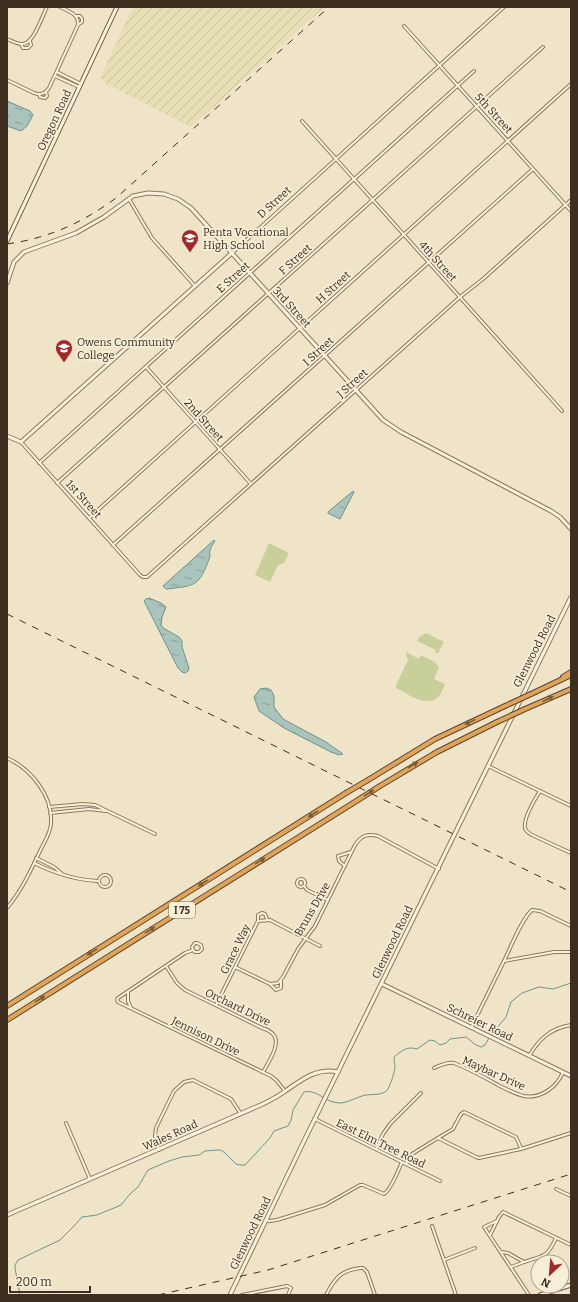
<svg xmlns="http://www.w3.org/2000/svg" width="578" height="1302" viewBox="0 0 578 1302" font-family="Bitter,serif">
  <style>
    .farmland { fill: url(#farmland-furrows) }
    .grass { fill: #c9cf9b }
    .water { fill: url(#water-ripples); stroke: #6f938a }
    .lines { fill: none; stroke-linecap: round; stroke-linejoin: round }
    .stream { stroke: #6f938a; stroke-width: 1 }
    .minor-casing { stroke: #8d765c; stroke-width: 4 }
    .tertiary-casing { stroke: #8d765c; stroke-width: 5 }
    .secondary-casing { stroke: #6f573f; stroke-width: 5 }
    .motorway-casing { stroke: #5b4430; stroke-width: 6 }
    .minor { stroke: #faf1dc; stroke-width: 2 }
    .tertiary { stroke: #faf1dc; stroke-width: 3 }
    .secondary { stroke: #faf1dc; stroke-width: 3 }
    .motorway { stroke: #e0a458; stroke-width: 4 }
    .rail { stroke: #3d2e20; stroke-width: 1; stroke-dasharray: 7 7; stroke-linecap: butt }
    .motorway-bridge-casing { stroke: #5b4430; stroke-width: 6; stroke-linecap: butt }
    .motorway-bridge { stroke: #e0a458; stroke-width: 4 }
    .oneway { fill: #7e5d36 }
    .labels { text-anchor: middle; stroke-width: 3.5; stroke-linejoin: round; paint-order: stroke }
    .shield { fill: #f7eed8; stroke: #756857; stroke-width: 1 }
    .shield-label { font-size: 10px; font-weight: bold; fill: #3d2e20 }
    .street-label { font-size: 11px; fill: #3d2e20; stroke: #f7eed8 }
    .poi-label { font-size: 11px; fill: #3d2e20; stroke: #f7eed8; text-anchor: start }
  </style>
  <defs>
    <pattern id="farmland-furrows" width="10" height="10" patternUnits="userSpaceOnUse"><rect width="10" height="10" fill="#e6deb5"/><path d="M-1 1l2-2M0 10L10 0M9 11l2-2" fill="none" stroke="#c6bf9b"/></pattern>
    <pattern id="water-ripples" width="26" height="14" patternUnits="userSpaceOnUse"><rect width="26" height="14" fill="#a9c4bc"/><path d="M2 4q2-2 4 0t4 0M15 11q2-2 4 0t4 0" fill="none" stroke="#8ba098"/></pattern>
  </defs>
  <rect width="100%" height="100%" fill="#f0e4c8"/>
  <!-- farmland -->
  <polygon class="farmland" points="133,7 324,7 191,127 105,83 100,78"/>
  <!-- grass -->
  <g class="grass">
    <polygon points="269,543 289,553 284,563 278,565 270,582 255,575"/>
    <polygon points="426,633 444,642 438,653 435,653 436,650 417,641 418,638"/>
    <path d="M406,652L419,659L421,655L435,662L439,668L434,679L445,684C443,688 442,693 439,696C428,709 408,694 396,688V685L408,660L406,654Z"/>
  </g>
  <!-- water -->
  <g class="water">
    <polygon points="7,101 30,111 33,115 27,126 21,131 7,126"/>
    <polygon points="353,491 354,492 340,519 328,513 328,512"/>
    <path d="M214,540L215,541C213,544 211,547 210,550C209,553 211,556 209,559C199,587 194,586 166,589L163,586Z"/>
    <polygon points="149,598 161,603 166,607 162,617 161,625 163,628 179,637 182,641 182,647 189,668 188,671 185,673 182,672 178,668 144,601 146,599"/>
    <polygon points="266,688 271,690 274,696 274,707 283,719 326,742 343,754 339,755 331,752 284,728 259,711 254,697 260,689"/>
  </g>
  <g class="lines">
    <!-- stream -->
    <g class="stream">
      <polyline points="491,1035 506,1017 511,1002 522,993 539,987 553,989 571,983"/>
      <path d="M326,1099C331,1102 336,1103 341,1103C349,1102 355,1098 362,1096C370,1093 383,1097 388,1089C391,1083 394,1074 395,1068C395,1063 393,1060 395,1056C403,1050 407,1046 417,1049L430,1040L435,1041L440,1045L446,1043L450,1039L466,1037L476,1045L481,1047L485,1045L489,1038"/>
      <path d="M20,1295L15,1268V1265L18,1260L60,1240L73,1227L82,1217L97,1215L121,1205L130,1194L138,1187L148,1170L169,1161L182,1157L199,1155L205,1151L216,1150H221L225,1153L236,1164L240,1165H245L270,1138L274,1131L288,1126L291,1120L293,1110L304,1092C311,1090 318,1094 324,1098"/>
    </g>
    <!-- minor casing -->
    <g class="minor-casing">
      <g id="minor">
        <polyline points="76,16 80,16 82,19 82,22 78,25"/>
        <polyline points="404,26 571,211"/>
        <path d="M7,39C12,41 17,44 22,44C34,44 42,16 47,7"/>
        <polyline points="21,44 23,48 28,48 31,45 30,41"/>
        <polyline points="57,72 81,84"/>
        <polyline points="55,76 79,87"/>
        <path d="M7,80L34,93C41,95 45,94 49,88L78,25C79,14 68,11 60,7"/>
        <polyline points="39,94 40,97 45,98 47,96 46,92"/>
        <polyline points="302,121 562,411"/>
        <polyline points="129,199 152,238 195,286"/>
        <polyline points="232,253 504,7"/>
        <polyline points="146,367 251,484"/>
        <polyline points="21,442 140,575 143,577 147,577 460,297 483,279 571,200"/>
        <polyline points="39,463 474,71"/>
        <polyline points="57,483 543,47"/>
        <polyline points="89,518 571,84"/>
        <polyline points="113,545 533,169"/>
        <path d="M7,758C31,769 53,796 51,823C51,832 45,841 41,849C31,870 22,890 7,908"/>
        <polyline points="488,766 571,806"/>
        <path d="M540,791C535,799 523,819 525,828C526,832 529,833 532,835L571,853"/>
        <polyline points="49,807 83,804 95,805 155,834"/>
        <polyline points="50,813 89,809 106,811"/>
        <polyline points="36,858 54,867 62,874"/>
        <path d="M34,863C54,873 76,880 98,881"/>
        <polyline points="345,866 339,861 338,856 351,852"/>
        <circle cx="105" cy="881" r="6"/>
        <circle cx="301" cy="883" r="4"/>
        <polyline points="304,886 307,890 328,900"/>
        <polyline points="258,921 270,920 320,946"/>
        <path d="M571,926L540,911L532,910C521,920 511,947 504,961L554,952H571"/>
        <polyline points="193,950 192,947 195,943 197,943 201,945 202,949 199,952 195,952 193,950 185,953 118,998 117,1000 118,1002 271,1076 277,1081 285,1091"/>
        <path d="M166,966L177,983L185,990L262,1028C266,1029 270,1031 273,1034C282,1043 268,1063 263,1072"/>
        <polyline points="235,967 270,984 276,990 281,988 281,981"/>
        <path d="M270,984L278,983L283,977L298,949L315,926L355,845C361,836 367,833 378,836L439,869"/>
        <polyline points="128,992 128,1001 131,1008"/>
        <polyline points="216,1005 258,921 258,915 262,913 265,914 267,919"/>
        <polyline points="471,1028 504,961"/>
        <path d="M529,1056C539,1039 551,1028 571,1025"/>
        <path d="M434,1068C441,1065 447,1062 454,1063C469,1069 484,1077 498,1085C506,1089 515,1094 524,1096C541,1099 557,1087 563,1072"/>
        <polyline points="315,1119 440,1181"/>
        <polyline points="66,1123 90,1179"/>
        <polyline points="438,1138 453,1129 461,1114 464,1112 516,1137 521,1148"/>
        <polyline points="376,1149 383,1134 390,1124 421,1093"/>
        <polyline points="159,1150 155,1136 156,1128 174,1091 184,1082 193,1080 231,1099 241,1114"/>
        <polyline points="406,1164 412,1154 438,1138 476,1157 479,1158 521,1149 571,1133"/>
        <polyline points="556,1189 571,1196"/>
        <path d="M266,1220L269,1221L277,1220L325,1205L360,1185H363L384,1194C391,1190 398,1171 402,1162"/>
        <polyline points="497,1221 484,1227 529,1295"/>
        <polyline points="432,1226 456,1295"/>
        <polyline points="490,1235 499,1217 503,1212 505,1213 571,1245"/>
        <path d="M501,1252L508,1253L524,1262C544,1255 547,1258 556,1238"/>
        <polyline points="444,1260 475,1248"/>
        <polyline points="511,1267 524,1262"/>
        <polyline points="242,1295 287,1286 291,1288 288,1295"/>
        <path d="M326,1295C335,1278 341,1270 361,1268H363L367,1272L375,1295"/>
      </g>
    </g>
    <!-- tertiary casing -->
    <g class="tertiary-casing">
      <g id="tertiary">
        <polyline points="7,283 14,262 24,252 76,233 104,217 133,196 148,193 164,194 178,199 191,208 383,420 401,432 551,511 560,517 571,529"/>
        <polyline points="7,436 21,442 232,253"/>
        <polyline points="382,984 571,1076"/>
        <path d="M7,1215L256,1107C266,1103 275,1098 284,1092C300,1081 316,1067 338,1072"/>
        <polyline points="230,1295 304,1141 571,597"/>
      </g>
    </g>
    <!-- secondary casing -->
    <g class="secondary-casing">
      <g id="secondary">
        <polyline points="7,241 117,7"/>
        <polyline points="540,1295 571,1285"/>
      </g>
    </g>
    <!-- motorway casing -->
    <g class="motorway-casing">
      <g id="motorway">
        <polyline points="563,677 571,672"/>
        <polyline points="531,694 571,675"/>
        <polyline points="525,709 571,689"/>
        <polyline points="368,780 435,739 505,706"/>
        <polyline points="380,786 437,752 497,722"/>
        <polyline points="7,1006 346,793"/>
        <polyline points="7,1020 358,800"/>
      </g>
    </g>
    <!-- minor -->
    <use href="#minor" class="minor"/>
    <!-- tertiary -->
    <use href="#tertiary" class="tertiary"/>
    <!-- secondary -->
    <use href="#secondary" class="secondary"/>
    <!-- motorway -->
    <use href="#motorway" class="motorway"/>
    <!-- rail -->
    <g class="rail">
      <path d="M7,244C49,238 82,223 116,198L329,7"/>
      <polyline points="7,614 571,892"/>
      <polyline points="158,1295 268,1270 571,1174"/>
    </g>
    <!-- motorway-bridge casing -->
    <g class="motorway-bridge-casing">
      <g id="motorway-bridge">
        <polyline points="505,706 531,694"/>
        <polyline points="497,722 525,709"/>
        <polyline points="346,793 368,780"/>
        <polyline points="358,800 380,786"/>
      </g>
    </g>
    <!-- motorway-bridge -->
    <use href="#motorway-bridge" class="motorway-bridge"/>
  </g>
  <!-- one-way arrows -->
  <defs><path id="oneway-solid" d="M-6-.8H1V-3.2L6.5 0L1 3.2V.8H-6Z"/></defs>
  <g class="oneway">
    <use href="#oneway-solid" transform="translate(548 699) rotate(-24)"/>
    <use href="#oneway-solid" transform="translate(470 722) rotate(154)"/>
    <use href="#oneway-solid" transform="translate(413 765) rotate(-31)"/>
    <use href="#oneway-solid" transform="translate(369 793) rotate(-32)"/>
    <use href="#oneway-solid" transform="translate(313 814) rotate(148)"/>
    <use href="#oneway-solid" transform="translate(260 861) rotate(-32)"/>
    <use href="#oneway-solid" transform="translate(203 883) rotate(148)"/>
    <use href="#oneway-solid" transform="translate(150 930) rotate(-32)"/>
    <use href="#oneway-solid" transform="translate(92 952) rotate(148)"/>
    <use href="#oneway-solid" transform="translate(40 999) rotate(-32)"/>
  </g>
  <!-- icons -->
  <defs>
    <g id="school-pin" transform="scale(0.9)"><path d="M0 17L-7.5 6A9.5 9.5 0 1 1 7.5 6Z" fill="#9e2a2b" stroke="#f7eed8"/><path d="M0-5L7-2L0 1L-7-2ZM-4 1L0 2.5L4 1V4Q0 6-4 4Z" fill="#fff"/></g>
    <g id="university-pin" transform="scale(0.9)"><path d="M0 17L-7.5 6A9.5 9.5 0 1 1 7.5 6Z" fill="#9e2a2b" stroke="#f7eed8"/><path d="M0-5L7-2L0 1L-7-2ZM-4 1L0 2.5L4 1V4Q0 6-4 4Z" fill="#fff"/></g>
  </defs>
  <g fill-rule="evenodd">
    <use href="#school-pin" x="190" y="238"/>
    <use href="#university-pin" x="64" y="348"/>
  </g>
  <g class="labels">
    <!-- shield labels -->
    <rect class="shield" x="169" y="902" width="26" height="16" rx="3"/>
    <g class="shield-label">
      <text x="182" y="914">I 75</text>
    </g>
    <!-- street labels -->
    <g class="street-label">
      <text transform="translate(494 113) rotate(48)" y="4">5th Street</text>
      <text transform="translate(54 120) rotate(-65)" y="4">Oregon Road</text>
      <text transform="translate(274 202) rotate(-42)" y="4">D Street</text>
      <text transform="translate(295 259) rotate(-42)" y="4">F Street</text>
      <text transform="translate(438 261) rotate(48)" y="4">4th Street</text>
      <text transform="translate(233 277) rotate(-42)" y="4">E Street</text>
      <text transform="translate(333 287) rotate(-42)" y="4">H Street</text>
      <text transform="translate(292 307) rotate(48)" y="4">3rd Street</text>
      <text transform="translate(318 351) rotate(-42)" y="4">I Street</text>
      <text transform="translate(352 383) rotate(-42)" y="4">J Street</text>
      <text transform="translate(204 420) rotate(48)" y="4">2nd Street</text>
      <text transform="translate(84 499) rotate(48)" y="4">1st Street</text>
      <text transform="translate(534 651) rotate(-63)" y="4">Glenwood Road</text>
      <text transform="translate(312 909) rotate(-60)" y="4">Bruns Drive</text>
      <text transform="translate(392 942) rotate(-64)" y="4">Glenwood Road</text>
      <text transform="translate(235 949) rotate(-64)" y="4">Grace Way</text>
      <text transform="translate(238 1007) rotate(26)" y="4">Orchard Drive</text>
      <text transform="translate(480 1022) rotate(26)" y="4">Schreier Road</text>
      <text transform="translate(206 1036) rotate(26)" y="4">Jennison Drive</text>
      <text transform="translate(494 1073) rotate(24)" y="4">Maybar Drive</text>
      <text transform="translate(170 1135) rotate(-24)" y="4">Wales Road</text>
      <text transform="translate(381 1143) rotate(26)" y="4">East Elm Tree Road</text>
      <text transform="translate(250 1233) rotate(-64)" y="4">Glenwood Road</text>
    </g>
    <!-- poi labels -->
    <g class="poi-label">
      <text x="203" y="236">Penta Vocational<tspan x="203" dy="13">High School</tspan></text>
      <text x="77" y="346">Owens Community<tspan x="77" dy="13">College</tspan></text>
    </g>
  </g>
  <!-- border -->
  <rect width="578" height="1302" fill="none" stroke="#3d2e20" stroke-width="16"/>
  <!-- north arrow -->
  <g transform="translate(550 1274) rotate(206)"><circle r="19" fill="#f7eed8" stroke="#ada18e"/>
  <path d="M0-3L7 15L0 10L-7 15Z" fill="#9e2a2b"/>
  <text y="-6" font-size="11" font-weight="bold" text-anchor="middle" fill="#3d2e20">N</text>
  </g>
  <!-- scale -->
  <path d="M10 1286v6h80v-6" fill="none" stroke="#3d2e20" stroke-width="2"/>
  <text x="16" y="1286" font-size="12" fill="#3d2e20" stroke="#f7eed8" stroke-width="3" paint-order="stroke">200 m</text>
</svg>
